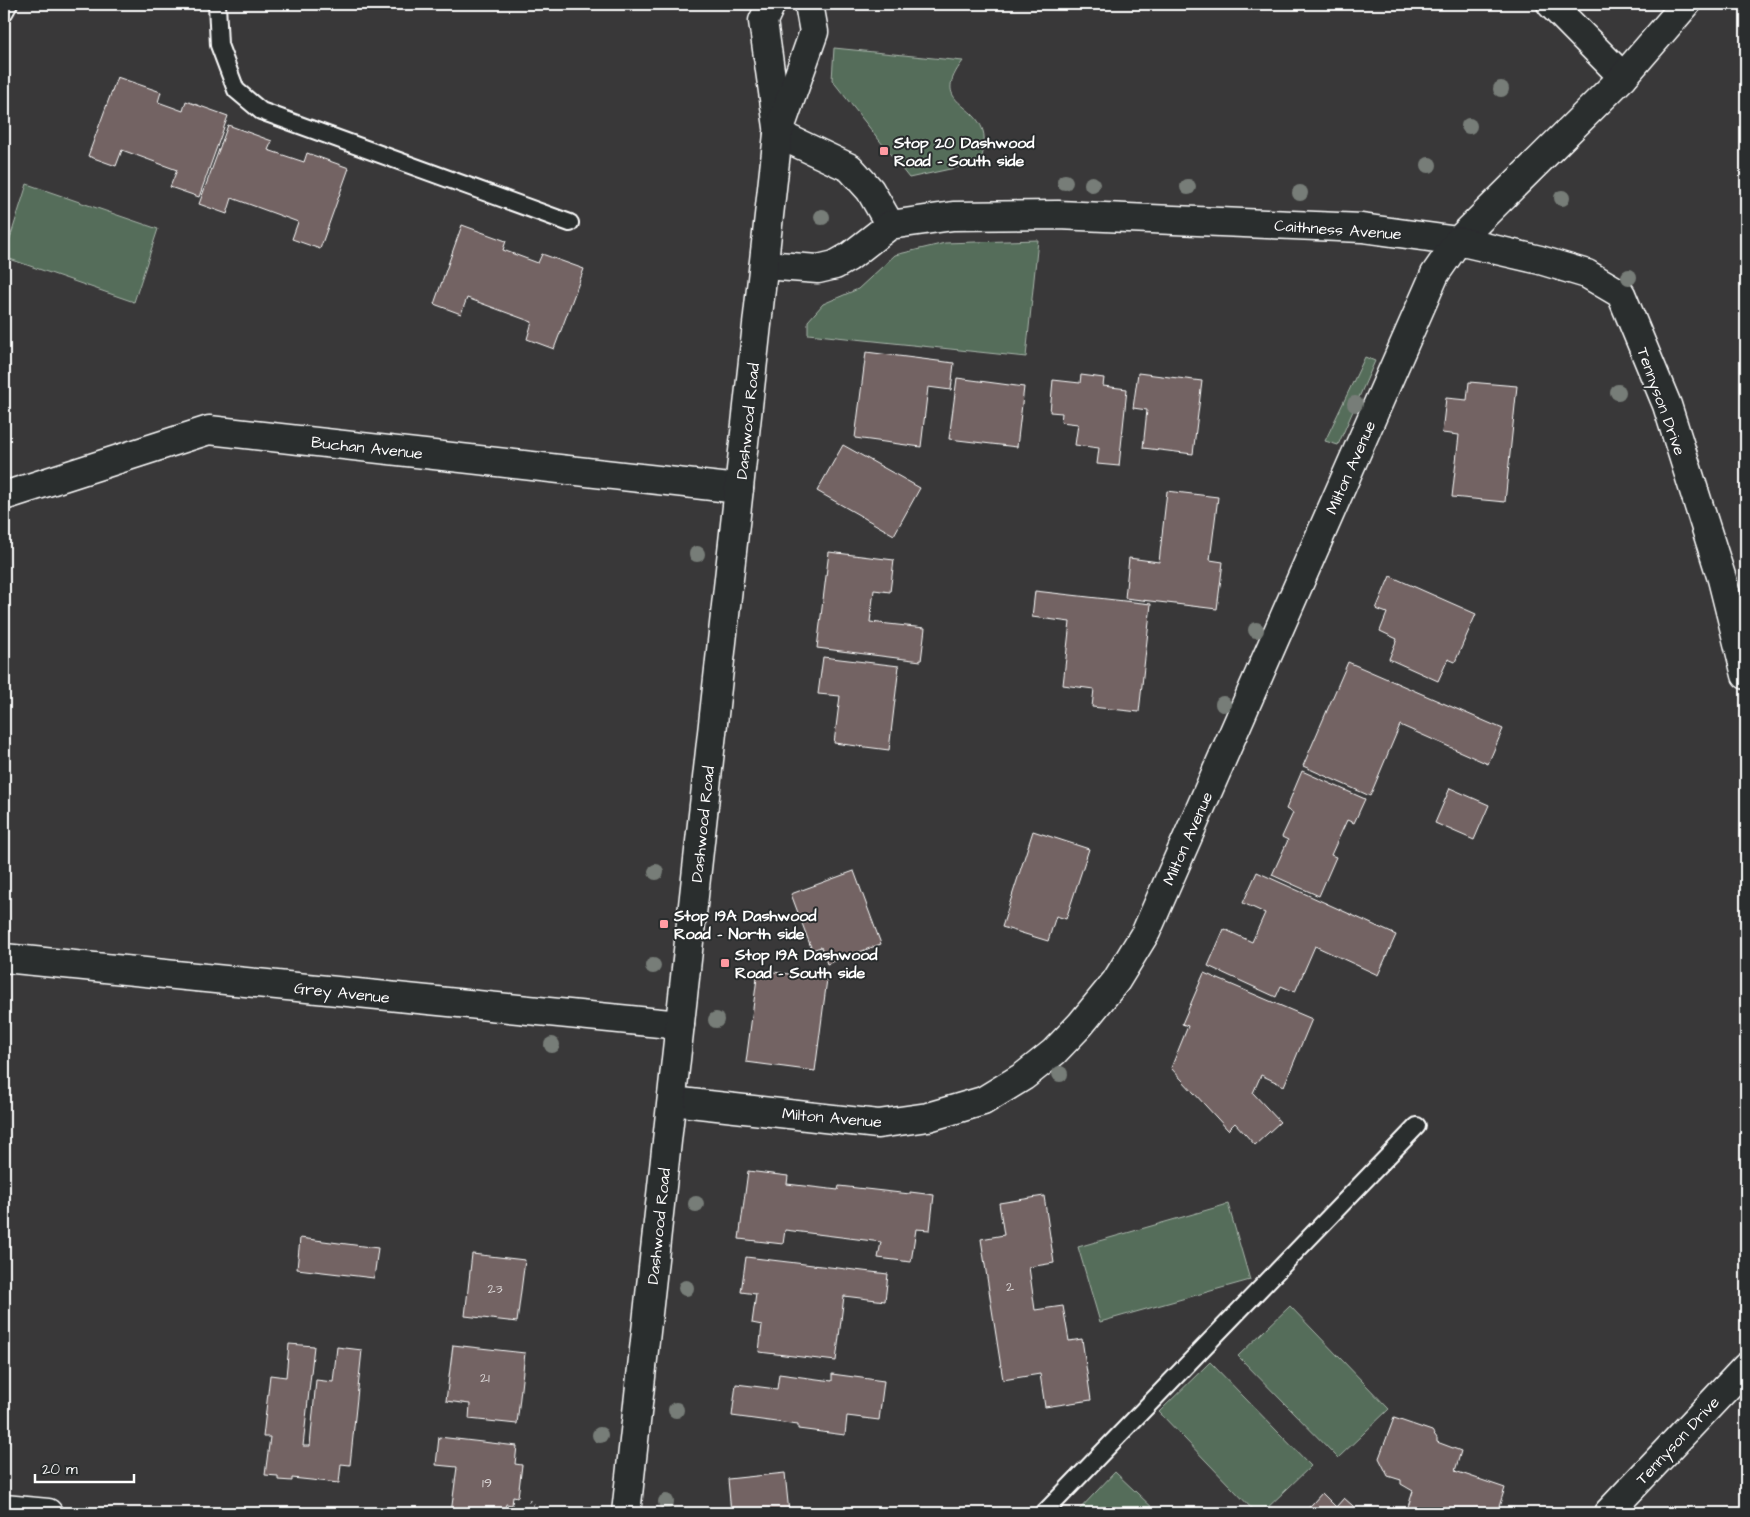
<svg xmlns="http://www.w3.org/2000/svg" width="1750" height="1517" viewBox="0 0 1750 1517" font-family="'Architects Daughter',sans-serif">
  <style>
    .green { fill: #546d5a; stroke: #aab6ac }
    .building { fill: #736463; stroke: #fff }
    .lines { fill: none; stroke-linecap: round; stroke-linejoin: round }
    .lane-casing { stroke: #fff; stroke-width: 20 }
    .street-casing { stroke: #fff; stroke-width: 31 }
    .secondary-casing { stroke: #fff; stroke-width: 31 }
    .path { stroke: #fff; stroke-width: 3; stroke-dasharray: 1 4; stroke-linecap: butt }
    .lane { stroke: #2a2d2e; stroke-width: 16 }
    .street { stroke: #2a2d2e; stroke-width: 28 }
    .secondary { stroke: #2a2d2e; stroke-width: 28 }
    .tree { fill: #777d78 }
    .poi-dot { fill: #ff9aa2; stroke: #2a2d2e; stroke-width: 2 }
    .labels { text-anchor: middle; stroke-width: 4; stroke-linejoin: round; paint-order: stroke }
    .number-label { font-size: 14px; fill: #dcd8d8 }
    .poi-label { font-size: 16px; font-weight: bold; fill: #fff; stroke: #2a2d2e; text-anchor: start }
    .street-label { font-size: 16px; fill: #fff; stroke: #2a2d2e }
  </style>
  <rect width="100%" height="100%" fill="#393839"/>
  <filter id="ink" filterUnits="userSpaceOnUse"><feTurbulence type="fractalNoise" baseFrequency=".02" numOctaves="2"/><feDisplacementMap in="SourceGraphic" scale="10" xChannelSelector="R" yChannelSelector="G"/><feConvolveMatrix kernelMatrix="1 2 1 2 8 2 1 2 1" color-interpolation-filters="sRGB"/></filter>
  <g filter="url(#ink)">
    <!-- green -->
    <g class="green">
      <path d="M834,48L963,61C930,104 974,101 983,131C986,139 982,153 982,162L909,178L832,80Z"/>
      <polygon points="27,184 158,229 134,302 4,257"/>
      <polygon points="1038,240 1026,357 808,334 808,321 823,304 858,289 895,255 945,243"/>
      <polygon points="1365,357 1375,361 1338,445 1325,441"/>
      <polygon points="1228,1204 1250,1280 1100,1322 1078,1247"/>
      <polygon points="1290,1306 1389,1409 1338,1458 1238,1356"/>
      <polygon points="1210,1362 1311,1466 1262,1513 1256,1513 1159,1412"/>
      <polygon points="1115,1472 1158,1513 1076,1513"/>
    </g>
    <!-- building -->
    <g class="building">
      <polygon points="117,77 161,92 158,102 183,111 186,101 228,116 199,197 170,187 177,170 122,150 116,166 88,156"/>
      <polygon points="228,125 272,141 268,150 304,162 307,153 349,168 320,249 292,239 298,222 232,198 227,214 199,204"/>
      <polygon points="462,225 506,241 503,250 538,263 542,254 584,269 554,349 527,339 532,322 467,298 461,314 434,304"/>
      <polygon points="866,352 954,363 951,390 928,387 921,447 855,438"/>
      <polygon points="1138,373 1202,381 1193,454 1143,448 1147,410 1133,408"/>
      <polygon points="1081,375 1104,378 1103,386 1127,389 1119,466 1097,464 1099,448 1075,445 1078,424 1061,422 1062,413 1050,412 1053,380 1080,383"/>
      <polygon points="957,378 1024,387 1017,447 949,439"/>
      <polygon points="1469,382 1517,386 1505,502 1452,497 1459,435 1442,433 1446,398 1467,400"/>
      <polygon points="843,445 920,488 894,535 817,491"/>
      <polygon points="1167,491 1218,497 1210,560 1223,562 1217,609 1125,598 1129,558 1159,562"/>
      <polygon points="829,552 894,560 890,592 874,590 870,622 925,628 921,661 817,648"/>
      <polygon points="1390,576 1476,614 1455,662 1448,659 1438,681 1389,659 1397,639 1380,631 1387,613 1376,609"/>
      <polygon points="1035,591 1151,604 1139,712 1092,707 1094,689 1063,685 1070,622 1032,617"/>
      <polygon points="823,657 899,666 889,750 834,743 840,696 818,694"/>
      <polygon points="1348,662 1503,729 1488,764 1400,725 1370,796 1303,766"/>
      <polygon points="1302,771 1365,799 1354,823 1347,820 1331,855 1336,857 1319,896 1272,875 1288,840 1282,837 1293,813 1286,809"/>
      <polygon points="1450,788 1489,805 1474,840 1435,823"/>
      <polygon points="1033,831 1089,849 1066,919 1056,916 1048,941 1002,927"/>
      <polygon points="854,871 881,944 827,964 821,947 812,950 791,894"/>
      <polygon points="1257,872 1396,935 1378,975 1315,946 1295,992 1281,986 1276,997 1208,966 1224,929 1252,942 1265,913 1243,903"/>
      <polygon points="758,970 827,979 815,1071 746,1062"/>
      <polygon points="1204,973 1312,1019 1284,1086 1261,1075 1253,1093 1280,1122 1255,1145 1235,1123 1228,1130 1171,1068 1188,1026 1182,1024"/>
      <polygon points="748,1171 788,1176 787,1184 838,1190 839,1186 910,1194 910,1192 934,1195 930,1230 916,1229 911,1262 878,1258 881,1242 785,1230 783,1244 739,1239"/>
      <polygon points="1044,1196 1054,1263 1029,1267 1035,1310 1063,1306 1069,1341 1082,1339 1091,1400 1045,1407 1040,1374 1003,1380 981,1239 1004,1235 999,1203"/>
      <polygon points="300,1238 378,1248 374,1278 297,1269"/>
      <polygon points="472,1254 525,1260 517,1322 465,1316"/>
      <polygon points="746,1257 888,1274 885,1301 844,1296 836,1361 759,1352 762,1325 752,1323 756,1294 741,1292"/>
      <polygon points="289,1344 314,1346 303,1446 310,1446 316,1380 333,1382 337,1347 362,1350 350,1465 341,1464 339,1483 292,1478 292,1481 278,1480 278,1476 265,1475 270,1437 263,1437 270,1375 286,1377"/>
      <polygon points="453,1345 525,1353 517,1424 469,1419 470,1404 446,1401"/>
      <polygon points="779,1374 832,1381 832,1374 884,1381 879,1420 847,1416 845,1435 798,1429 798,1425 732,1416 736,1384 777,1389"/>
      <polygon points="1394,1418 1432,1431 1437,1438 1437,1442 1461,1451 1455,1471 1505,1488 1497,1513 1464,1513 1454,1510 1447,1513 1406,1513 1413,1491 1401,1484 1401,1480 1388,1476 1379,1458"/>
      <polygon points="439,1437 517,1446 515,1464 522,1465 518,1497 513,1496 512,1505 506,1504 504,1513 451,1513 457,1467 436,1465"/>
      <polygon points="785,1473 789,1513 731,1513 728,1479"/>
      <polygon points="1322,1493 1336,1507 1344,1498 1361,1513 1304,1513"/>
    </g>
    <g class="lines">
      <!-- lane casing -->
      <g class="lane-casing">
        <g id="lane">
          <polyline points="217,4 219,45 236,90 261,111 570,223"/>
          <polyline points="4,13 9,4"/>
          <polyline points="1044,1513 1417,1126"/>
        </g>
      </g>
      <!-- street casing -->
      <g class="street-casing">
        <g id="street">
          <polyline points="1551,4 1623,77"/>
          <polyline points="778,134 850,168 870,190 890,225"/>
          <polyline points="764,265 818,269 835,265 849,257 890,225 953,216 1058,215 1362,228 1458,241 1623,77 1686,4"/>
          <polyline points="4,496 209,430 739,489"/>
          <polyline points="4,958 680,1025"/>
          <polyline points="672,1101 878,1124 928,1117 983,1101 1024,1076 1054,1052 1080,1025 1116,981 1146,932 1435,274 1458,241 1540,260 1587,274 1621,294 1667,405 1722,579 1746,675"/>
          <polyline points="4,1509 48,1513"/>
          <polyline points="1608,1513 1746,1367"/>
        </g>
      </g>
      <!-- secondary casing -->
      <g class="secondary-casing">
        <g id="secondary">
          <polyline points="771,4 763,21 778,127"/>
          <polyline points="626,1513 778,134 814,32 809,4"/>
        </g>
      </g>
      <!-- path -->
      <polyline class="path" points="529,1501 544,1513"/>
      <!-- lane -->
      <use href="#lane" class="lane"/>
      <!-- street -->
      <use href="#street" class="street"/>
      <!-- secondary -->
      <use href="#secondary" class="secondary"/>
    </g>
    <!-- trees -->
    <g class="tree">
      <circle cx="1501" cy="89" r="8"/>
      <circle cx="1469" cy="126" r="8"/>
      <circle cx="1429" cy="165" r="8"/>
      <circle cx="1065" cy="182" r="8"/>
      <circle cx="1092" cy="184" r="8"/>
      <circle cx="1188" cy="187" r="8"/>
      <circle cx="1300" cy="193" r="8"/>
      <circle cx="1562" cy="198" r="8"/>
      <circle cx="822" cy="217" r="8"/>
      <circle cx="1629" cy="277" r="8"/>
      <circle cx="1618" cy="392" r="8"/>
      <circle cx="1355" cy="404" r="8"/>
      <circle cx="697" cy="554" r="8"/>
      <circle cx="1256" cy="630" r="8"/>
      <circle cx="1223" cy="704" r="8"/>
      <circle cx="656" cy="872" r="8"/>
      <circle cx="653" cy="966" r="8"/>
      <circle cx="716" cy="1020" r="8"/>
      <circle cx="552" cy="1045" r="8"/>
      <circle cx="1060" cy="1074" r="8"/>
      <circle cx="696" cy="1204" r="8"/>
      <circle cx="686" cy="1288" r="8"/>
      <circle cx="676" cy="1410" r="8"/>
      <circle cx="600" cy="1435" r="8"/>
      <circle cx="666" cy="1502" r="8"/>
    </g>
  </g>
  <!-- markers -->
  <g class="poi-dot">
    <rect x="879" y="146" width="10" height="10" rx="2.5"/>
    <rect x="659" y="919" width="10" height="10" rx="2.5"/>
    <rect x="720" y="958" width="10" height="10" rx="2.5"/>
  </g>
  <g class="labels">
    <!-- number labels -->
    <g class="number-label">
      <text x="1010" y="1291">2</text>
      <text x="495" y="1293">23</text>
      <text x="485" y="1382">21</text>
      <text x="487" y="1487">19</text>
    </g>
    <!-- poi labels -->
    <g class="poi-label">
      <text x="894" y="148">Stop 20 Dashwood<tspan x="894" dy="18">Road - South side</tspan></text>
      <text x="674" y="921">Stop 19A Dashwood<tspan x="674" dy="18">Road - North side</tspan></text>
      <text x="735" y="960">Stop 19A Dashwood<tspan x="735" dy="18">Road - South side</tspan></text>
    </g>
    <!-- street labels -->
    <g class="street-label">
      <text transform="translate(1338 229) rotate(4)" y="6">Caithness Avenue</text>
      <text transform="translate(1662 401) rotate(70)" y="6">Tennyson Drive</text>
      <text transform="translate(747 421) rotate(-84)" y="6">Dashwood Road</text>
      <text transform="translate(367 447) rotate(6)" y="6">Buchan Avenue</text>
      <text transform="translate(1350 467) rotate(-66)" y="6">Milton Avenue</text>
      <text transform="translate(702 824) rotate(-84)" y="6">Dashwood Road</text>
      <text transform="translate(1187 838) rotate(-66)" y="6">Milton Avenue</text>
      <text transform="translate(342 992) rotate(6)" y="6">Grey Avenue</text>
      <text transform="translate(832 1117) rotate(5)" y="6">Milton Avenue</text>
      <text transform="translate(658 1226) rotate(-84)" y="6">Dashwood Road</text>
      <text transform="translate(1677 1440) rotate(-47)" y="6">Tennyson Drive</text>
    </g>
  </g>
  <!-- margin -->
  <rect width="1750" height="1517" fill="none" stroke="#2a2d2e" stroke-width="20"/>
  <rect x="10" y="10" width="1730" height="1497" fill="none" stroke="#fff" stroke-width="2" filter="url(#ink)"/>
  <!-- scale -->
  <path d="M35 1474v8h99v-8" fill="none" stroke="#ffffff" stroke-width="2.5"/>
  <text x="42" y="1474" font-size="15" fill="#ffffff" stroke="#2a2d2e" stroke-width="4" paint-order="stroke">20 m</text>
</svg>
